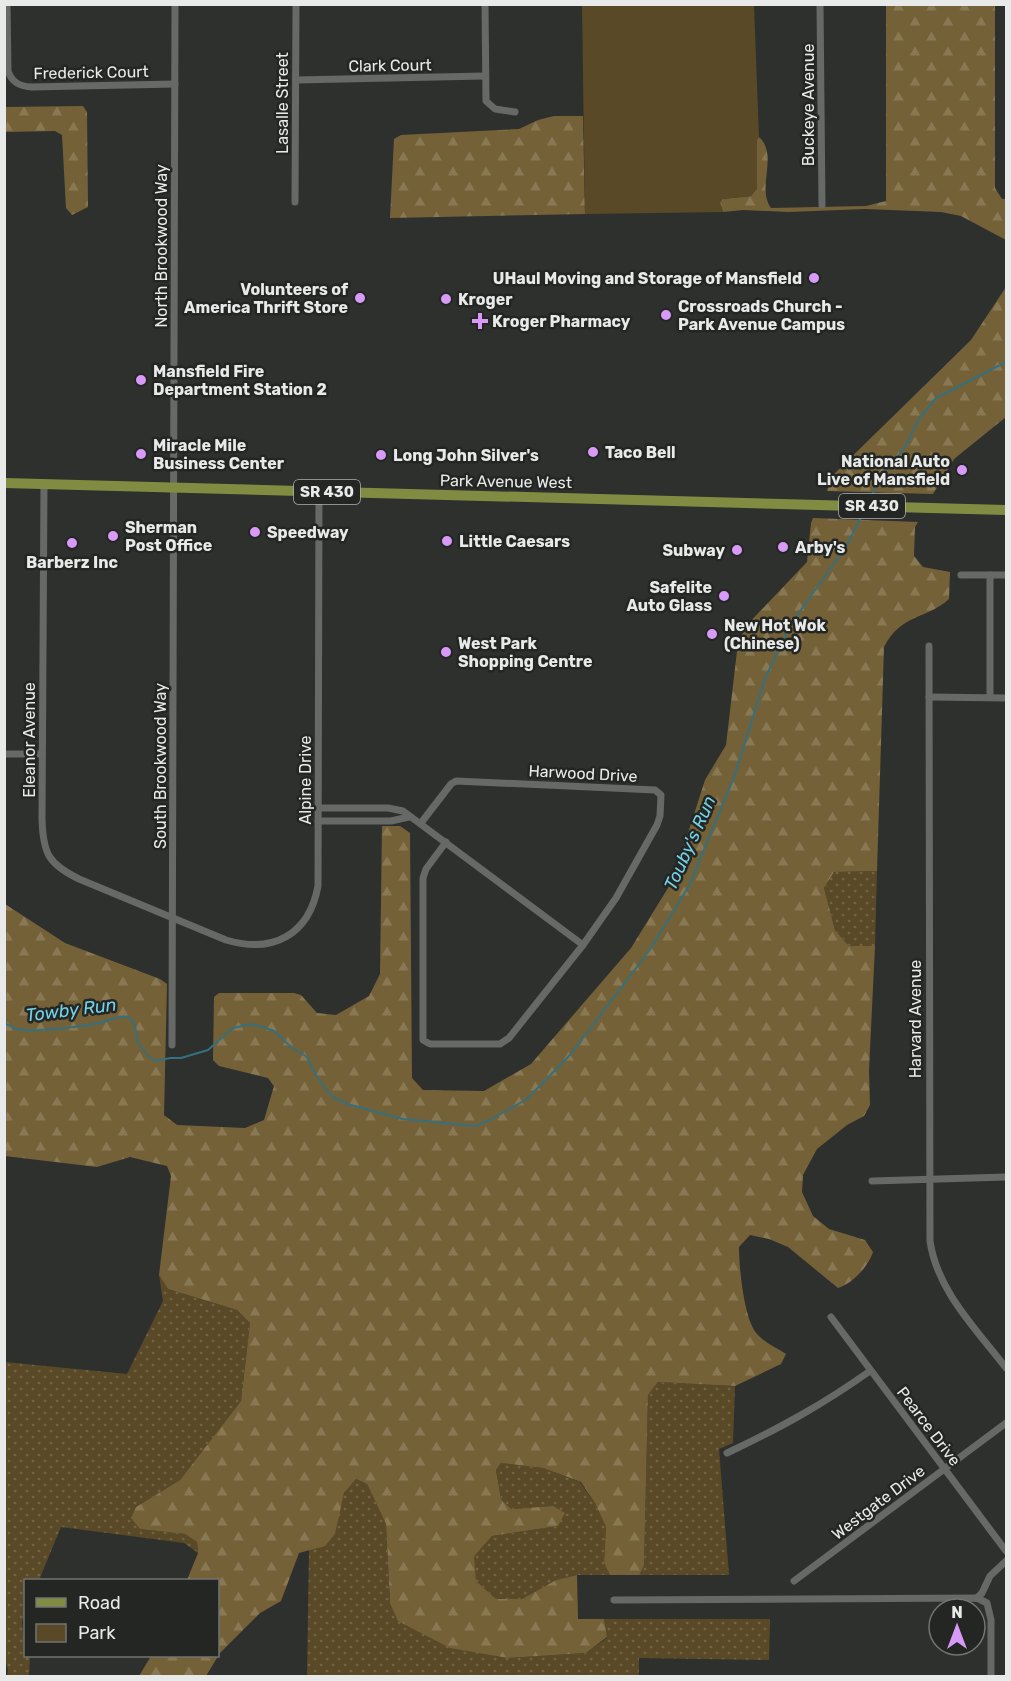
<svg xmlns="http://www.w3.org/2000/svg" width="1011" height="1681" viewBox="0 0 1011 1681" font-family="Rubik,sans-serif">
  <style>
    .grass { fill: url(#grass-dots) }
    .forest { fill: url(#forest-firs) }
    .park { fill: #5a4926 }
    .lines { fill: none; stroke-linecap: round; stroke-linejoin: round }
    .stream { stroke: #35707e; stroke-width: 2 }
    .street { stroke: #666966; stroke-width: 7 }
    .primary { stroke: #818c42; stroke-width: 10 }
    .poi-dot { fill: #d89af8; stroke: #242624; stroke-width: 2 }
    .labels { text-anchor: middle; stroke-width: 5; stroke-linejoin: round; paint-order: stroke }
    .shield { fill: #242624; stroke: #adafae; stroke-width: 1.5 }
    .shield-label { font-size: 15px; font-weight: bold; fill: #e8eae9 }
    .street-label { font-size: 16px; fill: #e8eae9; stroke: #242624 }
    .poi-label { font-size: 16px; font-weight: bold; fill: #e8eae9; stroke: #242624; text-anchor: start }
    .water-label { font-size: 18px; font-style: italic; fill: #73d2e8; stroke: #242624 }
  </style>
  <defs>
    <pattern id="grass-dots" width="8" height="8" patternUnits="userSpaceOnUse" patternTransform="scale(1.5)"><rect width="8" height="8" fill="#5a4926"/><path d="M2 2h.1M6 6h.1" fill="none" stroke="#726346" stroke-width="1.8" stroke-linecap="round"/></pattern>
    <pattern id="forest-firs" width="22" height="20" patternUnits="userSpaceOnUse" patternTransform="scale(1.5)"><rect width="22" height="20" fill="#756137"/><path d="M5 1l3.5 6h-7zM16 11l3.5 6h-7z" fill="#897854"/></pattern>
  </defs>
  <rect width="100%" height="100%" fill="#2e302e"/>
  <!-- grass -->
  <g class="grass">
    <polygon points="877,871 875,946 849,946 835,930 824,888 834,872"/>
    <polygon points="159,1275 168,1289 237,1310 250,1323 241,1401 180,1480 136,1507 140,1529 185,1534 197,1542 198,1553 184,1543 61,1527 39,1580 26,1580 25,1613 22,1622 26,1656 30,1656 29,1676 7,1676 8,1670 5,1659 5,1362 127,1374 163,1301"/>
    <polygon points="658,1382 735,1386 733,1443 719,1449 729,1575 639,1575 644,1566 648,1395"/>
    <polygon points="501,1463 543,1468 580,1482 595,1503 606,1527 604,1563 610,1575 577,1575 556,1580 522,1599 496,1599 476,1581 473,1556 492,1536 558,1526 553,1506 511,1509 501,1499 496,1470"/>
    <path d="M356,1479L367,1484L386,1524L390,1603L508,1658L586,1653L607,1638L604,1619H770L769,1660L639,1658V1676H307L309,1550C348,1539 331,1522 344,1494C346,1489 352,1484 356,1479Z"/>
  </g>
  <!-- forest -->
  <g class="forest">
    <path d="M886,5H995V188L1002,199H1006V240L961,216L941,212L865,209L788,212L743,210L723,212L720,203L722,199L751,196L757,188V139L759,137C779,156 756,187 771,208L866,206L886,201Z"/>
    <polygon points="83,106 87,112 88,207 72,215 66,208 62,135 55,131 5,132 5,107"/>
    <polygon points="554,116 583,116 585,214 390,218 394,139 401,135 519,129 538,120"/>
    <polygon points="1006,287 1006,417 954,459 933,494 827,491 831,477 971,340"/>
    <path d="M813,518L918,522L915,527L914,556L923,567L950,572L949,599C925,620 901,614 884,647L877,871L834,872L824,888L835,930L849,946H875L869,1070L870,1105L864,1116L847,1125L817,1149L803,1175L802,1192L813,1216L829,1229L865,1240L873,1252C868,1267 853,1283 838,1288L788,1247L769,1239L750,1235L739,1247C739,1267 744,1322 758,1335C765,1343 777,1348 786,1354L781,1364L735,1386L658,1382L648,1395L644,1566L639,1575H610L604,1563L606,1527L595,1503L581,1482L543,1468L501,1463L496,1470L501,1499L511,1509L553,1506L565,1513L558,1526L492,1536L474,1556L476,1581L496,1599H522L556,1580L577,1575L578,1619H604L607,1637L586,1653L508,1658L450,1648L398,1621L390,1603L386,1524L367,1484L356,1479L344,1493L335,1534L325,1546L299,1553L281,1601L260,1613L220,1653L206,1676H139L151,1656H218V1580H187L198,1553L197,1542L185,1534L140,1529L131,1518L136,1507L180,1480L241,1401L250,1323L237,1310L168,1289L159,1275L171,1176L167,1166L130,1157L97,1167L5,1156V904L65,943L160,979L167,984L164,1115L177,1125L245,1128L264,1120L274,1086L268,1078L219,1066L213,1060L214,997L219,993H294L301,995L317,1013L336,1015L369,996L380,974L382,826H400L410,833L412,1078L423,1090L484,1091L531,1064L631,948L673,880L705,780L726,745L737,651L744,628L807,562L811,523Z"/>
  </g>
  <!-- park -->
  <polygon class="park" points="582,5 754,5 759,137 757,139 757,188 751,196 722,199 720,203 723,212 585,214"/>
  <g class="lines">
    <!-- stream -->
    <g class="stream">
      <polyline points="868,504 879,481 906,445 919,419 936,398 1006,362"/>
      <path d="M4,1023C9,1025 13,1028 17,1029C31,1033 88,1026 103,1022C113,1019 119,1015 130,1018L135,1026L138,1043L149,1057L156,1061L170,1058H181L208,1050L233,1028L251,1024L263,1027L274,1031L291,1047L307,1057L317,1077L331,1096L347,1104L403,1119L476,1126L490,1120L527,1099L570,1055L649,951L689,886L734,777L765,679L790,625L846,547L865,509"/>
    </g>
    <!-- street -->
    <g class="street">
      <path d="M7,4L8,71C12,83 20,86 31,87L175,84"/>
      <polyline points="485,4 486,101 495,109 515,112"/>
      <polyline points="820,4 822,205"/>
      <polyline points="296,80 484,76"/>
      <polyline points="295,202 296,4"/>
      <path d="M44,484L42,819C43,853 48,864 79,879L226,940C273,954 309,935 318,886L319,491"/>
      <polyline points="961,575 1006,575"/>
      <path d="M929,646L930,1241C937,1291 977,1330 1006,1368"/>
      <polyline points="929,697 1006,698"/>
      <polyline points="990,697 990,575"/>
      <polyline points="4,754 42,754"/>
      <polyline points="318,808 388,808 403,811 583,945"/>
      <polyline points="318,821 391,821 409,817"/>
      <polyline points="421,823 451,784 456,781 655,790 661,795 660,816 657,825 616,898 583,945 509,1038 500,1044 430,1044 423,1040 423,878 426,869 446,842"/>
      <polyline points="172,1045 175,4"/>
      <polyline points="872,1181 1006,1177"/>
      <polyline points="831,1317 1006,1551"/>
      <path d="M727,1453C780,1428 822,1405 870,1371"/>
      <polyline points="794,1581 1006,1423"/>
      <polyline points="977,1598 982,1593 990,1576 1006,1561"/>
      <polyline points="614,1600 977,1598 987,1603 991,1620 991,1676"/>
    </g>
    <!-- primary -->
    <polyline class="primary" points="4,483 1006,510"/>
  </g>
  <!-- markers -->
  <g class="poi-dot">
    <circle cx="814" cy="278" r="6"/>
    <circle cx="360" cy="298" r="6"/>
    <circle cx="446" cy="299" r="6"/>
    <circle cx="666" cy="315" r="6"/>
    <path d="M477 312h6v6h6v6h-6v6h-6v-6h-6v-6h6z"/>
    <circle cx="141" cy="380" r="6"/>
    <circle cx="593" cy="452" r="6"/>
    <circle cx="141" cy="454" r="6"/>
    <circle cx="381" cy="455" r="6"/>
    <circle cx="962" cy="470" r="6"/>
    <circle cx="255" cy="532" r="6"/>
    <circle cx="113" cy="536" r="6"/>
    <circle cx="447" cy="541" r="6"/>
    <circle cx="72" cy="543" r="6"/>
    <circle cx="783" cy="547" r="6"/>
    <circle cx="737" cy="550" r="6"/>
    <circle cx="724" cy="596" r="6"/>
    <circle cx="712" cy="634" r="6"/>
    <circle cx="446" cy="652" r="6"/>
  </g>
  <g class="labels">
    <!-- shield labels -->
    <g class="shield">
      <rect x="294" y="480" width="66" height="24" rx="4.5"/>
      <rect x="839" y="494" width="66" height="24" rx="4.5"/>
    </g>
    <g class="shield-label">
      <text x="327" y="497">SR 430</text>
      <text x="872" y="511">SR 430</text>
    </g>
    <!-- street labels -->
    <g class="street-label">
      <text transform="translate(390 65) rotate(-1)" y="6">Clark Court</text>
      <text transform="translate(91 72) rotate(-1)" y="6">Frederick Court</text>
      <text transform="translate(282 103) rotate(-90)" y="6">Lasalle Street</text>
      <text transform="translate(808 105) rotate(-90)" y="6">Buckeye Avenue</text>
      <text transform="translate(161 246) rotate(-90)" y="6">North Brookwood Way</text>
      <text transform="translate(506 481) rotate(1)" y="6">Park Avenue West</text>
      <text transform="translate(29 740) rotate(-90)" y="6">Eleanor Avenue</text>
      <text transform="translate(160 766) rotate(-90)" y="6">South Brookwood Way</text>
      <text transform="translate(583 773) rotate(3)" y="6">Harwood Drive</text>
      <text transform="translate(305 780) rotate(-90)" y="6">Alpine Drive</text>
      <text transform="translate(915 1019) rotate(-90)" y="6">Harvard Avenue</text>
      <text transform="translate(929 1426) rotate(53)" y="6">Pearce Drive</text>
      <text transform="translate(878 1502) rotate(-37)" y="6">Westgate Drive</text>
    </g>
    <!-- poi labels -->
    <g class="poi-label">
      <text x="802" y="284" text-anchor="end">UHaul Moving and Storage of Mansfield</text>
      <text x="348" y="295" text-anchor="end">Volunteers of<tspan x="348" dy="18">America Thrift Store</tspan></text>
      <text x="458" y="305">Kroger</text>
      <text x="678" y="312">Crossroads Church -<tspan x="678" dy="18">Park Avenue Campus</tspan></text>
      <text x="492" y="327">Kroger Pharmacy</text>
      <text x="153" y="377">Mansfield Fire<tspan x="153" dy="18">Department Station 2</tspan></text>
      <text x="153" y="451">Miracle Mile<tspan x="153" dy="18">Business Center</tspan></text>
      <text x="605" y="458">Taco Bell</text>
      <text x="393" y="461">Long John Silver's</text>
      <text x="950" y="467" text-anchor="end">National Auto<tspan x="950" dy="18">Live of Mansfield</tspan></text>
      <text x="125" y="533">Sherman<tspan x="125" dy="18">Post Office</tspan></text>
      <text x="267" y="538">Speedway</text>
      <text x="459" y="547">Little Caesars</text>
      <text x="795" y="553">Arby's</text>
      <text x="725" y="556" text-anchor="end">Subway</text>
      <text x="72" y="568" text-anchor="middle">Barberz Inc</text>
      <text x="712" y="593" text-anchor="end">Safelite<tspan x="712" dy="18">Auto Glass</tspan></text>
      <text x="724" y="631">New Hot Wok<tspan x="724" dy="18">(Chinese)</tspan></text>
      <text x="458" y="649">West Park<tspan x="458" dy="18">Shopping Centre</tspan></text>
    </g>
    <!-- water labels -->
    <g class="water-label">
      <text transform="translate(690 843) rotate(-66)" y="6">Touby's Run</text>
      <text transform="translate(71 1010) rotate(-7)" y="6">Towby Run</text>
    </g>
  </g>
  <!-- border -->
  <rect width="1011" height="1681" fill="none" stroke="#e8eae9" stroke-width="12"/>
  <!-- legend -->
  <rect x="24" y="1579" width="195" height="78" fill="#242624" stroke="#727473" stroke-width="1.5"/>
  <rect x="36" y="1598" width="30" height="9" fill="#818c42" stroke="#727473" stroke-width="1.5"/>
  <text x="78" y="1609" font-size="18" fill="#e8eae9">Road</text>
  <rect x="36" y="1624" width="30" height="18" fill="#5a4926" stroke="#727473" stroke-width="1.5"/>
  <text x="78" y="1639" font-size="18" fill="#e8eae9">Park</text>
  <!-- north arrow -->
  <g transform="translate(957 1627)"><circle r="28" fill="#242624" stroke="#727473" stroke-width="1.5"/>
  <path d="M0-4.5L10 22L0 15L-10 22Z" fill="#d89af8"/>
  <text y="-9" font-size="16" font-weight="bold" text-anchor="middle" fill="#e8eae9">N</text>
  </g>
</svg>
